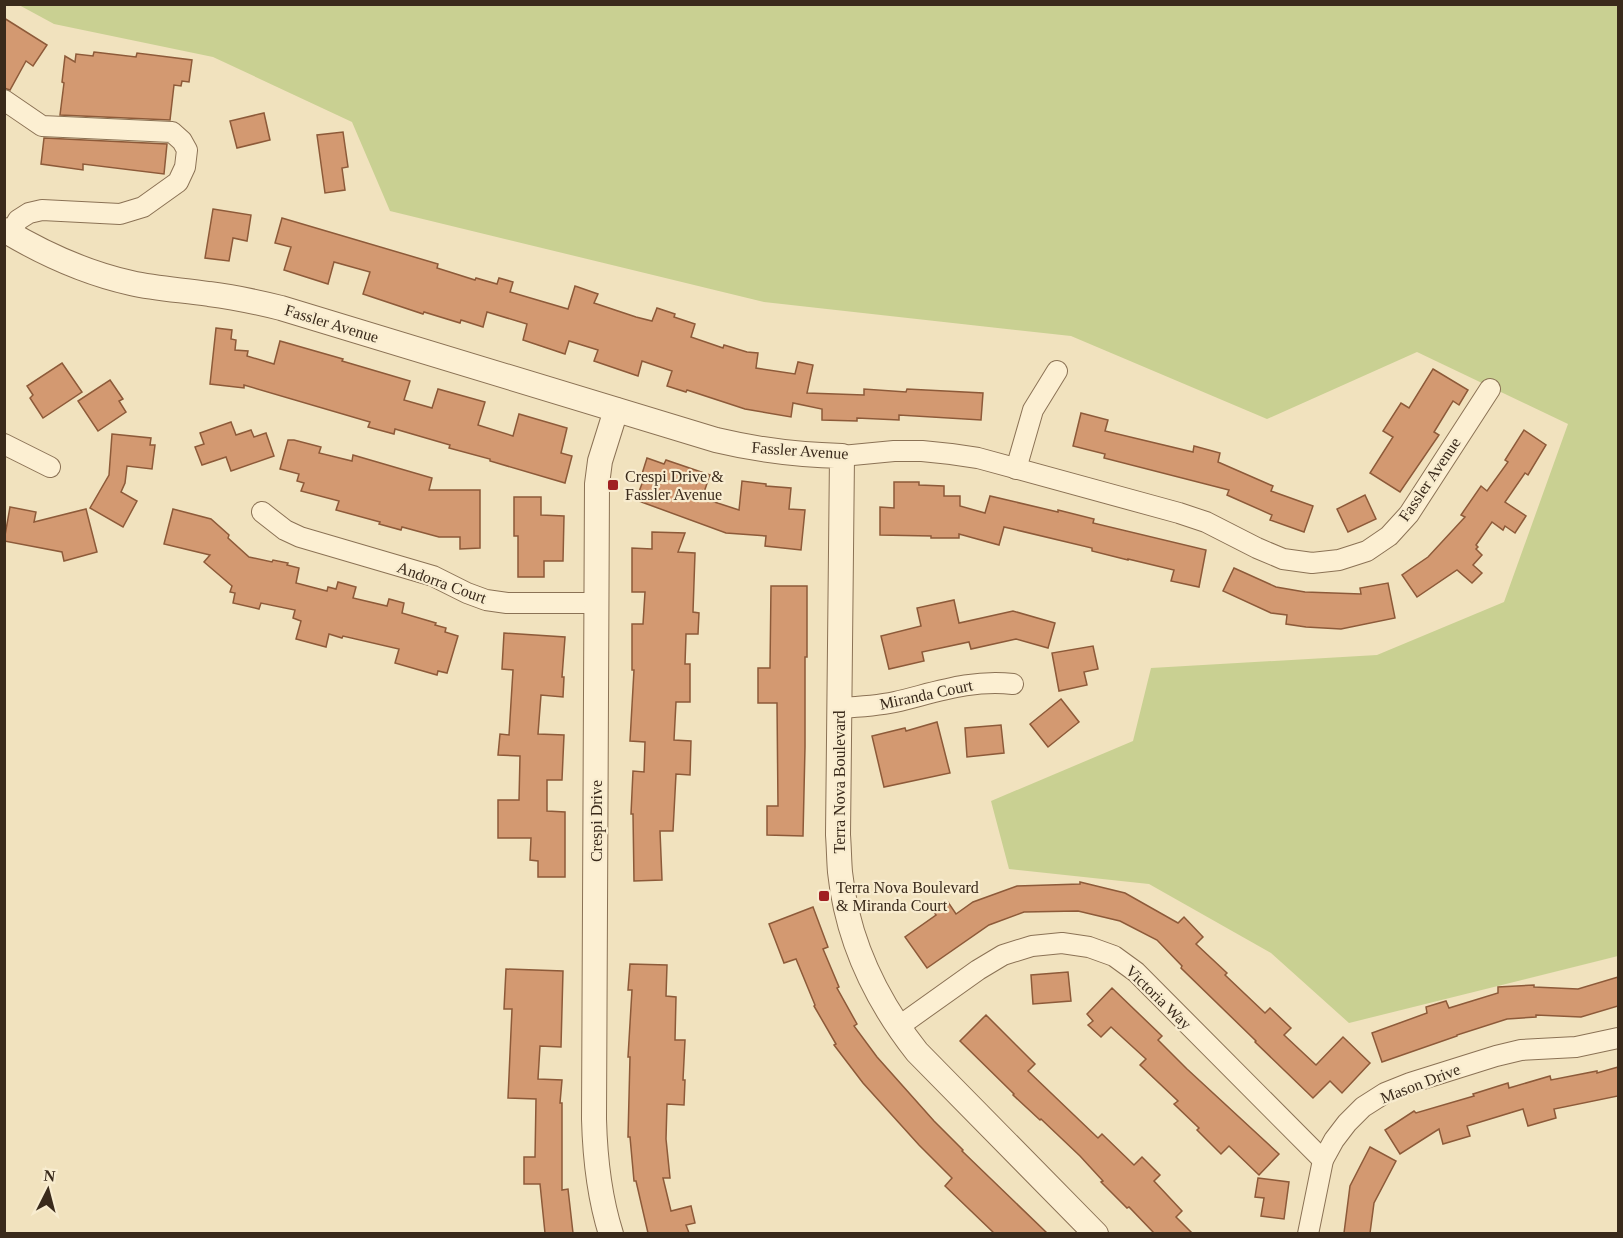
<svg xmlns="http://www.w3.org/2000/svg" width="1623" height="1238" viewBox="0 0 1623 1238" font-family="'Times New Roman',serif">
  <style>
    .green { fill: #c9d092 }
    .building { fill: #d39971; stroke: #8d5a39; stroke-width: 1.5 }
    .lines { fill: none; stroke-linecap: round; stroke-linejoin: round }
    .minor-casing { stroke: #8b7255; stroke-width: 22 }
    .tertiary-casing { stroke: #8b7255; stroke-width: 26 }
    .minor { stroke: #fcefd2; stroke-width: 20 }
    .tertiary { stroke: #fcefd2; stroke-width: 24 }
    .poi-dot { fill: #a02022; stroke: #f8eccf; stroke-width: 2 }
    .labels { text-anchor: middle; stroke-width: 4.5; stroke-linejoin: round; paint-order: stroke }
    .street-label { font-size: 16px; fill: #3a2a1b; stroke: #f8eccf }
    .poi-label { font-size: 16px; fill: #3a2a1b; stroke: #f8eccf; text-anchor: start }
  </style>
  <rect width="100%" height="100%" fill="#f1e2be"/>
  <!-- green -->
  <polygon class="green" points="19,5 1618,5 1618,956 1349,1023 1271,953 1149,884 1009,869 991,801 1133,741 1151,668 1377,655 1504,602 1568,424 1417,352 1267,419 1071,336 764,302 390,211 352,122 213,57 54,24"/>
  <!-- building -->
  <g class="building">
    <polygon points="4,18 47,45 33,66 26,61 10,90 4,88"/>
    <polygon points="94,52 136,57 137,53 192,60 189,82 182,81 181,86 174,85 170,120 60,115 64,83 62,82 65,56 75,62 76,54 93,56"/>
    <polygon points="264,113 270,140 237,148 230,121"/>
    <polygon points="343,132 348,167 342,168 345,190 325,193 317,135"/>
    <polygon points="44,138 167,144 164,174 83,164 83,170 41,164"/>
    <polygon points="213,209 251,215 247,241 233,238 229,261 205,258"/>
    <polygon points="282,218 438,264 437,268 475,280 476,278 497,284 499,278 513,282 510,292 568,309 575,286 598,294 594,303 636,317 652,321 657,308 675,314 674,317 695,324 691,337 723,348 724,345 747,352 758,353 756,368 795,374 798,362 813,365 807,393 864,395 864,389 906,392 907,389 983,393 981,420 899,415 899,420 857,418 857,421 822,420 822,409 793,403 791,417 745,409 687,390 686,392 667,386 672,371 642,361 638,376 594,361 598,350 569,341 565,354 523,340 527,324 487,312 483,327 461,320 460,323 424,312 423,314 363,294 370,272 334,262 328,284 284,270 291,247 275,243"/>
    <polygon points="216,328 232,330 231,339 236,340 235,350 248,351 247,356 274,364 280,341 343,359 342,361 410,381 404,400 432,408 438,389 485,402 478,425 513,436 519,414 567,428 561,453 572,456 565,483 490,461 490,459 449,448 450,445 395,429 394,434 368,427 370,422 244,385 244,388 210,384"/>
    <polygon points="62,363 82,392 43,418 30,398 33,395 27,386"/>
    <polygon points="1433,369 1468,390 1459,405 1453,401 1434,432 1439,435 1400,492 1370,473 1393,437 1383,431 1401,403 1409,408"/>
    <polygon points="110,380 123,399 119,401 126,412 98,431 78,401"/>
    <polygon points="1081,413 1108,420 1105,431 1193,452 1194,446 1220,453 1218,462 1273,486 1271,491 1313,506 1304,532 1270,520 1272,515 1227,495 1229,490 1104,458 1105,454 1073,446"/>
    <polygon points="231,422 236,435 251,430 254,437 266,433 274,456 231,471 226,457 202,465 195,447 204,444 200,433"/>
    <polygon points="1524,430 1546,445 1528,475 1525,473 1505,502 1526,516 1515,533 1505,526 1503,530 1492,522 1476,545 1478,547 1476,549 1482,555 1473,565 1482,573 1472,583 1457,570 1417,597 1402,575 1428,557 1465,517 1461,515 1481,486 1487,491 1508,462 1505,460"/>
    <polygon points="112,434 151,438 150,445 155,445 152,469 127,466 125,483 121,492 137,501 123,527 90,508 109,475"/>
    <polygon points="288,440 294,440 321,447 319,453 352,461 353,455 432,478 429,490 480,490 480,548 460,549 460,537 439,537 402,527 401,530 379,524 380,522 336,510 339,501 301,491 304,483 297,481 299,474 280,469"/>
    <polygon points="647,458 664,464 666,460 710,475 702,498 739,510 742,481 766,484 766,486 791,488 789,509 805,510 801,550 765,546 766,536 726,533 636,500 644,478 641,477"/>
    <polygon points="894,482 919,482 919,485 944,486 944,496 960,496 960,506 985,513 990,496 1058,512 1058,510 1094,519 1093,523 1206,550 1199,587 1171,581 1174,570 1128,559 1128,560 1092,551 1092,548 1004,527 999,545 959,534 959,538 931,538 931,536 880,535 880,507 894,508"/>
    <polygon points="1365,495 1376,519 1348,532 1337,509"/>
    <polygon points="514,497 541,497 541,515 564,516 563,561 544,561 544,577 518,577 518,536 514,536"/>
    <polygon points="10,507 36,512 34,522 86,509 97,552 64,561 62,552 4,541"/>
    <polygon points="173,509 211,519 229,535 228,538 249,557 272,562 273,560 288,563 287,565 299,568 296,583 327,591 328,587 336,589 338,582 356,587 353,598 387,606 389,599 404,603 402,613 436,623 435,625 446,628 445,632 458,636 447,673 438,671 437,675 395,663 399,649 343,636 342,638 329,634 326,647 296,639 301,621 293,618 295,610 261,603 259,609 233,603 235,593 230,592 232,586 204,562 210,555 164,544"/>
    <polygon points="652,532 685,533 678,552 695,553 693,612 699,613 698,634 686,634 685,664 690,664 690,702 676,702 674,740 691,741 690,775 676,774 673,831 660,831 662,880 634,881 633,814 631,814 633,771 644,772 645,742 630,741 634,670 632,670 632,624 643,624 645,592 632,592 632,548 652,549"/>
    <polygon points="1234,568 1276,587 1305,592 1361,594 1360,588 1388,583 1395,618 1341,629 1306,627 1286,624 1287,615 1271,613 1223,591"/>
    <polygon points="771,586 807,586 807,657 805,657 805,747 803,836 767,835 767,806 778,806 777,703 758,703 758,668 770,668"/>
    <polygon points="954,600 959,623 1013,611 1055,623 1048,648 1016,639 971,649 969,642 922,652 924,661 889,669 881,636 921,626 917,608"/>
    <polygon points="504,633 565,637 562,677 564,677 563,697 541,695 538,734 564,735 562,780 547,780 547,811 565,812 565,877 538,877 538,861 530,860 531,838 498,838 498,800 519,800 520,756 498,755 500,734 509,735 513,670 502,669"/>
    <polygon points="1093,646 1098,669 1084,672 1087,685 1059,691 1052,653"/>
    <polygon points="1061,699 1079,722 1048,747 1030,724"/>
    <polygon points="937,722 950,773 884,787 872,736 905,728 906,731"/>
    <polygon points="1001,725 1004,753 967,757 965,728"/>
    <polygon points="1080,882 1125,893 1178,923 1184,917 1203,937 1196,944 1227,973 1225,975 1265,1013 1270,1008 1291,1028 1284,1035 1316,1065 1343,1037 1370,1063 1342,1093 1330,1081 1313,1098 1255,1042 1256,1041 1181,968 1182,966 1157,940 1120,921 1078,911 1024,912 989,925 927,968 905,937 936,915 934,912 948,902 956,914 973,902 1017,886 1080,884"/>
    <polygon points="813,907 828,947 823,949 839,987 837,988 857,1024 854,1026 877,1057 934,1121 963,1150 962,1151 1047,1233 994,1233 945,1186 952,1178 919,1145 863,1083 834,1045 836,1044 814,1006 815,1005 796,959 784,963 769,924"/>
    <polygon points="630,964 667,965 666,996 676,997 675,1040 685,1040 683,1080 685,1080 684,1105 667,1104 666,1139 670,1178 663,1178 671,1211 691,1206 695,1223 686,1225 689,1233 648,1233 636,1181 634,1181 630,1137 628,1137 630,1057 628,1057 632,990 628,990"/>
    <polygon points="506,969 563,971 561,1047 540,1046 538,1079 562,1080 560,1103 562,1103 562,1190 568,1189 573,1233 545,1233 540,1184 524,1184 524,1157 535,1157 536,1099 508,1098 512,1009 504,1009"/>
    <polygon points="1068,972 1071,1001 1033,1004 1031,975"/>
    <polygon points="1618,977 1618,1006 1581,1017 1536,1015 1536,1017 1507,1019 1457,1035 1457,1036 1382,1062 1372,1033 1427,1013 1426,1007 1446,1001 1449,1008 1498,993 1498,987 1534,985 1534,987 1578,989"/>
    <polygon points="1112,988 1162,1036 1158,1040 1187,1069 1279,1154 1259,1175 1229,1146 1221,1154 1197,1130 1199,1128 1174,1104 1178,1101 1140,1065 1146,1059 1111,1027 1101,1037 1088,1025 1093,1021 1087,1014"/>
    <polygon points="986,1015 1035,1064 1028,1071 1098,1138 1102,1134 1134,1165 1142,1157 1160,1175 1154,1181 1182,1211 1176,1217 1192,1233 1154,1233 1129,1207 1127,1208 1101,1182 1103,1181 1080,1156 1041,1119 1040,1120 1013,1095 1014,1094 960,1041"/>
    <polygon points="1618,1067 1618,1096 1554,1109 1556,1118 1528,1126 1523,1109 1467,1126 1470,1136 1443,1144 1439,1129 1400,1154 1385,1130 1414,1111 1416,1113 1474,1096 1473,1094 1508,1083 1509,1088 1550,1076 1551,1080 1597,1071 1597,1073"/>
    <polygon points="1370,1147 1396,1161 1374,1203 1370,1233 1344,1233 1350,1186"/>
    <polygon points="1258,1178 1289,1182 1284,1219 1261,1216 1264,1198 1255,1197"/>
  </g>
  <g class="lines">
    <!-- minor casing -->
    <g class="minor-casing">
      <g id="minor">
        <polyline points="4,100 42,126 172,132 182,141 187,150 185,167 178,182 143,207 120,214 42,210 29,213 18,220 10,234"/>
        <polyline points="4,444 50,467"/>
        <polyline points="842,456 894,451 922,451 951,454 978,458 1179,513 1206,522 1257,548 1283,559 1312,563 1339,560 1367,551 1389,536 1409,514 1490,389"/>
        <polyline points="1016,469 1033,410 1057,371"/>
        <polyline points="262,512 285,530 300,537 433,576 467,593 486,600 507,603 597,603"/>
        <path d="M839,708C858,707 876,706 895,702C934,693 971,679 1013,684"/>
        <polyline points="898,1027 978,970 1003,955 1032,946 1062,943 1089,947 1114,956 1136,972 1323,1160"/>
        <polyline points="1308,1234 1323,1160 1334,1140 1347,1123 1363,1107 1385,1093 1410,1083 1496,1056 1521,1050 1576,1047 1618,1038"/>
      </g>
    </g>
    <!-- tertiary casing -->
    <g class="tertiary-casing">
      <g id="tertiary">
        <path d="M4,230C44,254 86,273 131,283C157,289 183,290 209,294C233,297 257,302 281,308L716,440C758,450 799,455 842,456L838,835C839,848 839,860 840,872C847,939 876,1000 917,1052L1096,1234"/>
        <path d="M611,1234C599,1196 595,1158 594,1119L597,484L600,461L616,410"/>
      </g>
    </g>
    <!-- minor -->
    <use href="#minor" class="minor"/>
    <!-- tertiary -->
    <use href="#tertiary" class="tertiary"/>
  </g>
  <!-- markers -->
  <g class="poi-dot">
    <rect x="607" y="479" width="12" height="12" rx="3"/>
    <rect x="818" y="890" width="12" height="12" rx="3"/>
  </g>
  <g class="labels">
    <!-- street labels -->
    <g class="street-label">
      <text transform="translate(332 323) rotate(17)" y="6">Fassler Avenue</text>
      <text transform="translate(800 450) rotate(4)" y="6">Fassler Avenue</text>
      <text transform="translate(1429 479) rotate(-56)" y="6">Fassler Avenue</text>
      <text transform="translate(442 582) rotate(20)" y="6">Andorra Court</text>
      <text transform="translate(926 694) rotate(-12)" y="6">Miranda Court</text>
      <text transform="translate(839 782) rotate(-90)" y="6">Terra Nova Boulevard</text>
      <text transform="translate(596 821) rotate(-90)" y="6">Crespi Drive</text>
      <text transform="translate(1159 997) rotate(44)" y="6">Victoria Way</text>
      <text transform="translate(1420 1083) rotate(-21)" y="6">Mason Drive</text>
    </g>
    <!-- poi labels -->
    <g class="poi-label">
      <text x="625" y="482">Crespi Drive &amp;<tspan x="625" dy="18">Fassler Avenue</tspan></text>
      <text x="836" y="893">Terra Nova Boulevard<tspan x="836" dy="18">&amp; Miranda Court</tspan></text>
    </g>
  </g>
  <!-- border -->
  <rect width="1623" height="1238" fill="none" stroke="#3a2a1b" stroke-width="12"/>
  <!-- north arrow -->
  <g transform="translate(48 1190) rotate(6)" stroke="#f8eccf" stroke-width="4.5" paint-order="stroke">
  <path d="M0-4.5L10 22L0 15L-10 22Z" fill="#3a2a1b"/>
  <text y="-9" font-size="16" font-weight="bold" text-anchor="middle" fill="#3a2a1b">N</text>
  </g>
</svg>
